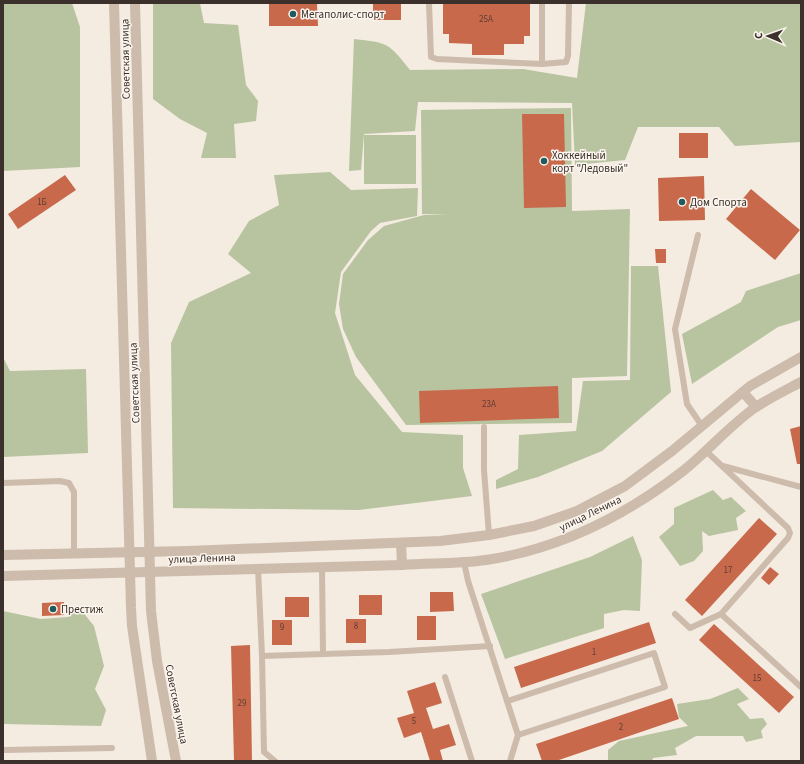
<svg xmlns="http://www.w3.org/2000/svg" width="804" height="764" viewBox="0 0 804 764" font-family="'Source Sans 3',sans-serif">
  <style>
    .green { fill: #b8c4a0 }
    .building { fill: #c8694b }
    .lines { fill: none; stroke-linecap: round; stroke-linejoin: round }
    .service { stroke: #cdbbac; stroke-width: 6 }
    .tertiary { stroke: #cdbbac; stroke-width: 10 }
    .poi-dot { fill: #1f5a5e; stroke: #fbf5ee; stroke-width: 1.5 }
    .labels { text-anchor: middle; stroke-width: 3; stroke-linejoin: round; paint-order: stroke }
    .number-label { font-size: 9px; fill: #5e3e33 }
    .poi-label { font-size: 11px; fill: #3b302b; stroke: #fbf5ee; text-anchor: start }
    .street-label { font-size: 11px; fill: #3b302b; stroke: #fbf5ee }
  </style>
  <rect width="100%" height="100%" fill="#f4ebe1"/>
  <!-- green -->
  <g class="green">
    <polygon points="3,3 72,3 80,27 80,167 3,171"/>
    <polygon points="153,3 200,3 204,23 238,25 246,85 258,101 256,121 234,124 236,158 201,158 207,133 180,119 153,99"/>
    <path d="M586,3H801V142L735,146L719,127H638L625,160L575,165L572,103L418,102L415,131L364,134L361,170L349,171L354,39C388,43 388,42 410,70L523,69L577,78Z"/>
    <polygon points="571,108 572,211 630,209 627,376 572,378 572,423 406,425 356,357 343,329 339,304 343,274 368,240 384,226 424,215 447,214 422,214 421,110"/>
    <rect x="364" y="135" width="52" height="49"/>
    <polygon points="330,172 351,190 418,188 417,216 380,223 371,231 341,272 335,313 355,375 402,432 463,435 463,468 472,496 359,510 173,508 171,343 189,302 251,273 228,254 249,221 279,205 274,175"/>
    <polygon points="631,266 658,266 671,392 602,451 538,477 496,489 496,480 518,469 519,435 576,431 583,381 630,380"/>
    <polygon points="801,273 801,320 778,327 692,384 682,334 741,302 746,291"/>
    <polygon points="3,357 10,371 86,369 88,453 3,457"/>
    <polygon points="713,490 723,500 731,497 746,511 736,518 738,530 709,536 702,531 703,551 694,561 680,566 659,537 674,524 674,508"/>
    <polygon points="633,536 642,560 640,611 624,610 604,614 604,628 505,659 481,594 590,557"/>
    <polygon points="76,609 82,611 94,626 104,666 95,689 106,710 101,726 3,724 3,611 41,619 68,617"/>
    <polygon points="738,688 749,699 737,704 750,719 763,718 767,724 761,731 763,738 746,742 743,736 696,736 675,748 677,755 653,758 652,761 608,761 608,750 619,741 688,726 679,717 677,704 710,699"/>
  </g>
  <!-- building -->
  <g class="building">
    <polygon points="269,3 317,3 318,26 269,26"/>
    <rect x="373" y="3" width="28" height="17"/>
    <polygon points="443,3 530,3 530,36 524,36 524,44 504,44 504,55 472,55 472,44 449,43 449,34 443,34"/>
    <polygon points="522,114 564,114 566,207 524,208"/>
    <rect x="679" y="133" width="29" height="25"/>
    <polygon points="65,175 76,190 18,229 8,214"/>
    <polygon points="704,176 705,220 659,221 658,178"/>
    <polygon points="751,189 800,230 775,260 726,219"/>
    <polygon points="655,249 666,249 666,263 656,263"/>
    <polygon points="558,386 559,418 420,423 419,391"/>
    <polygon points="801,426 801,464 797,464 790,429"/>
    <polygon points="759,518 777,534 702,616 685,600"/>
    <polygon points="770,567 779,574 769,585 761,578"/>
    <polygon points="430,592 453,592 454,611 430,612"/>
    <rect x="359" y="595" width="23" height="20"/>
    <rect x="285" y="597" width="24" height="20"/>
    <polygon points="64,602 64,615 42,616 42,603"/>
    <rect x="417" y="616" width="19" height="24"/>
    <rect x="346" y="619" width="20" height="24"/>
    <rect x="272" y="620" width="20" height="25"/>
    <polygon points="649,622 656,643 521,688 514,667"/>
    <polygon points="714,624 794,697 779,713 699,640"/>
    <polygon points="250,645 252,761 234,761 231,646"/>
    <polygon points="435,682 442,703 426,708 433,729 449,724 456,745 440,750 443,761 430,761 421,732 404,738 397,718 414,713 407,691"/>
    <polygon points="672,698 679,719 556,761 542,761 536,744"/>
  </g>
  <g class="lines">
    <!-- service -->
    <g class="service">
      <polyline points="429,3 431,57 437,59 542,64 566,62 568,56 569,3"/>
      <polyline points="542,64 542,3"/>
      <polyline points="698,235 675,329 687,404 702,426"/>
      <polyline points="484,427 484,470 489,535"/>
      <polyline points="706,451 788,528 790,533 788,538 721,614 801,687"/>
      <polyline points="723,466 801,487"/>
      <polyline points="3,483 60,481 69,483 74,492 74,553"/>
      <polyline points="464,562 468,581 518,735 510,761"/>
      <polyline points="258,568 262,656"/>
      <polyline points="675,614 690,628 721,614"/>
      <polyline points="323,654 389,652 490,646"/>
      <polyline points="445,677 472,761"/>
      <polyline points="508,701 654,653 665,687 518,735"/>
      <polyline points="3,750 112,748"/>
      <polyline points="275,761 264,752 262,656 323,654 322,567"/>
    </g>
    <!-- tertiary -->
    <g class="tertiary">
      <polyline points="114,3 131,608 132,626 152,761"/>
      <polyline points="135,3 151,611 157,661 176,761"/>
      <polyline points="743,392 756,407"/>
      <polyline points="401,543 402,565"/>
      <polyline points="3,555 188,551 440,541 489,535 534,526 577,511 625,486 672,451 750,386 801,357"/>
      <path d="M3,576L402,565C430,563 458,564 486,560C559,549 625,516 683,471C708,451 730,425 756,407C770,398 786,390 801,382"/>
    </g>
  </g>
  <!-- markers -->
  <g class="poi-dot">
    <circle cx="293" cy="14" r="4"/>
    <circle cx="544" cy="161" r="4"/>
    <circle cx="682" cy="202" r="4"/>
    <circle cx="53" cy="609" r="4"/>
  </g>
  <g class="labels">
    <!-- number labels -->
    <g class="number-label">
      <text x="486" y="22">25А</text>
      <text x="42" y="205">1Б</text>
      <text x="489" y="407">23А</text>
      <text x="728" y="573">17</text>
      <text x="356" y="629">8</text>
      <text x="282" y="630">9</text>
      <text x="594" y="655">1</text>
      <text x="757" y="681">15</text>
      <text x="242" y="706">29</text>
      <text x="414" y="724">5</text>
      <text x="621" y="730">2</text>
    </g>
    <!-- poi labels -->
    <g class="poi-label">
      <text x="301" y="18">Мегаполис-спорт</text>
      <text x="552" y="159">Хоккейный<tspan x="552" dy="13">корт "Ледовый"</tspan></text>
      <text x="690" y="206">Дом Спорта</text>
      <text x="61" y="613">Престиж</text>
    </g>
    <!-- street labels -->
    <g class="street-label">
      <text transform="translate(125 59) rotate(-91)" y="4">Советская улица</text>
      <text transform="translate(134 383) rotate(-92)" y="4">Советская улица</text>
      <text transform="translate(590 513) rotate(-26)" y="4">улица Ленина</text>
      <text transform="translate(202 558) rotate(-2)" y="4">улица Ленина</text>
      <text transform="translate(177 704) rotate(79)" y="4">Советская улица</text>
    </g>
  </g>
  <!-- border -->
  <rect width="804" height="764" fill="none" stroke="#3b302b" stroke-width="8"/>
  <!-- north arrow -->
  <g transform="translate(768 36) rotate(272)" stroke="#fbf5ee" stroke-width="3" paint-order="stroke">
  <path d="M0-3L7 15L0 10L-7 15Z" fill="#3b302b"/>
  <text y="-6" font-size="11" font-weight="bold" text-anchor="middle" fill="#3b302b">С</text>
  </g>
</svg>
